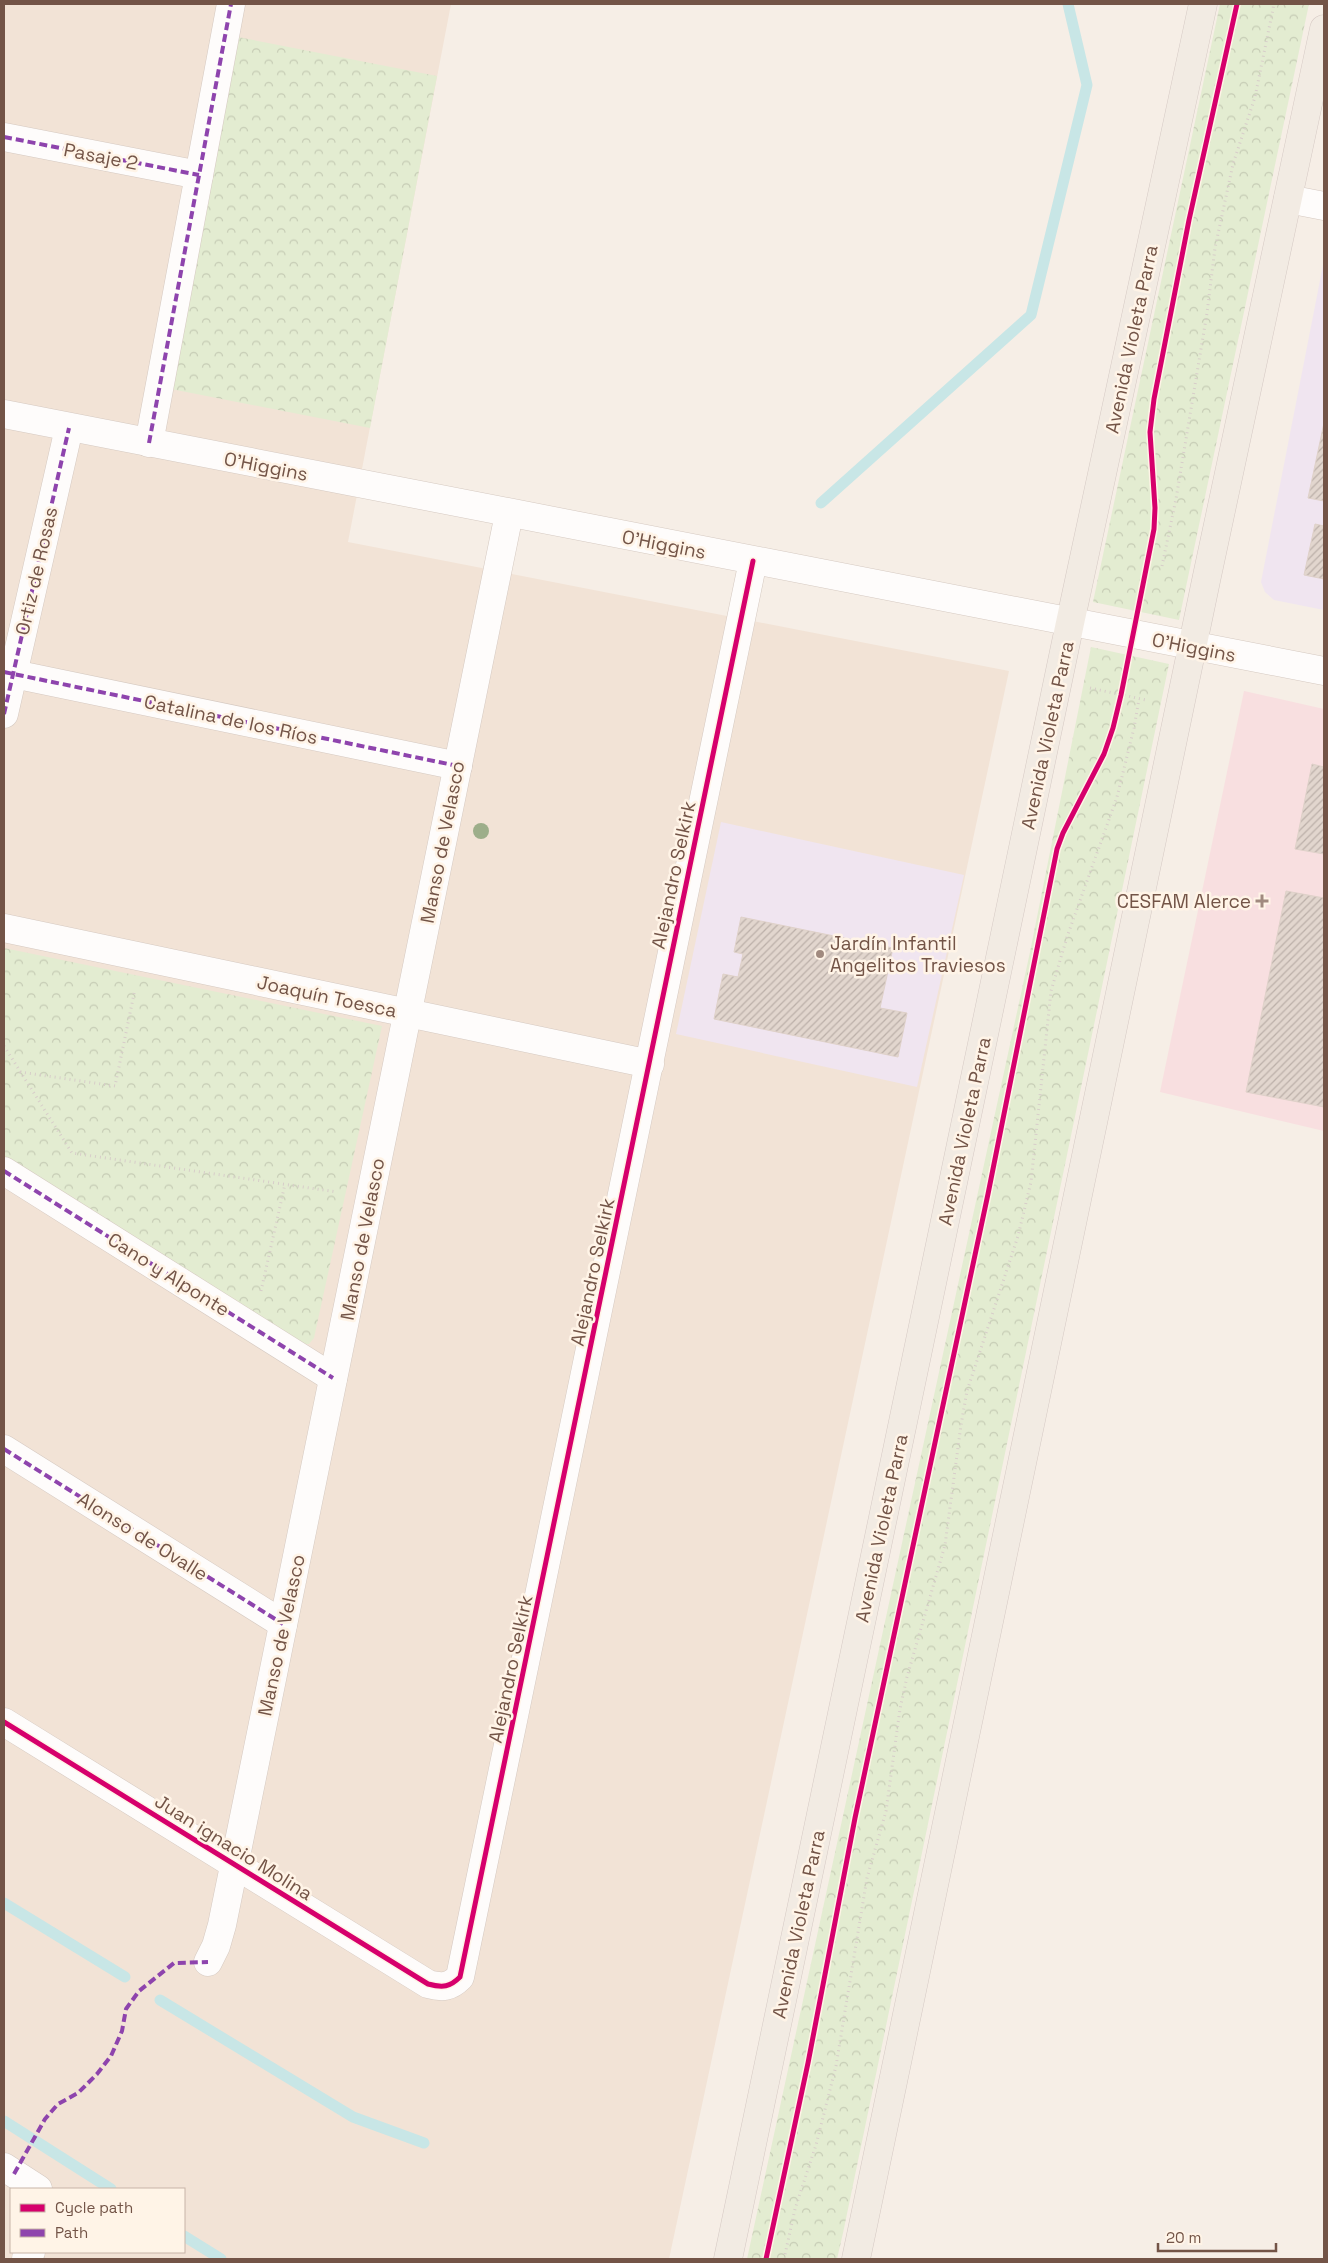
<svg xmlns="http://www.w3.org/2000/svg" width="1328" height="2263" viewBox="0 0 1328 2263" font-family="'Space Grotesk',sans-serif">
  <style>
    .residential { fill: #f2e3d6; fill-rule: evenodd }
    .education { fill: #f0e5f0 }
    .medical { fill: #f8dfe0 }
    .forest { fill: url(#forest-crowns) }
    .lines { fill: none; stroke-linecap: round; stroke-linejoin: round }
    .stream { stroke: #c8e6e6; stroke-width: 11 }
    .building { fill: url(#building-hatch); stroke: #dfd1c9 }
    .minor-casing { stroke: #d5c9c1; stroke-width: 29 }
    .major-casing { stroke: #d5c9c4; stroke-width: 29 }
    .path { stroke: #d7cdc9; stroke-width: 3; stroke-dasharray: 1 4; stroke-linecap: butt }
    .minor { stroke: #fefcfb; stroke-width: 28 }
    .major { stroke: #f2ebe3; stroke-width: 28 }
    .quiet { stroke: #8e44ad; stroke-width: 4; stroke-dasharray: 8 4; stroke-linecap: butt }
    .cycleway-casing { stroke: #fff4e7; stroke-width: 8 }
    .cycleway { stroke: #d6006c; stroke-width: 5 }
    .tree { fill: #9dae8a }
    .poi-dot { fill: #a18a7f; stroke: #fff4e7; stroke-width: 2 }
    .labels { text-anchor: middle; stroke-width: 5; stroke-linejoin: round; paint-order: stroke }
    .street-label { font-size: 19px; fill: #735447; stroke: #fff4e7 }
    .poi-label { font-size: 19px; fill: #735447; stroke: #fff4e7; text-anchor: end }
  </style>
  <defs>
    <pattern id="forest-crowns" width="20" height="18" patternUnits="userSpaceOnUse" patternTransform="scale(1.25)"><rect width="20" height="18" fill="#e3ecd1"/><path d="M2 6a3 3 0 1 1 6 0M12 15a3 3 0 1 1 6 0" fill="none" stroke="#c6ccb5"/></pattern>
    <pattern id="building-hatch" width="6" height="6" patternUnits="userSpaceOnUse" patternTransform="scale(1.25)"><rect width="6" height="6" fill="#e2d6ce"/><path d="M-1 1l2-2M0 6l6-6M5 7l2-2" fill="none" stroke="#bcb0a9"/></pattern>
  </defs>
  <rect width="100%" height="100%" fill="#f6eee6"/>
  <!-- residential -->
  <path class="residential" d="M4,4H451L348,542L1009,671L669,2259H4ZM11,2189H184V2252H11Z"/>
  <!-- education -->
  <g class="education">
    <polygon points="1324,260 1324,610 1274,600 1265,592 1261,582"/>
    <polygon points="721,822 964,875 917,1087 676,1034"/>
  </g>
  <!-- medical -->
  <polygon class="medical" points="1244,691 1324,709 1324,1131 1160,1092"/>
  <!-- forest -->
  <g class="forest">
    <polygon points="1220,4 1309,4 1179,620 1093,602"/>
    <polygon points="238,37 437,76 370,428 171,389"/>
    <polygon points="1091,647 1169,664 843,2233 837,2259 747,2259 1030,952"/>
    <polygon points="4,948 382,1026 314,1338 309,1344 302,1344 4,1156"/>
  </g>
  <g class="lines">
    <!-- stream -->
    <g class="stream">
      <polyline points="821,503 1031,315 1087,85 1068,4"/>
      <polyline points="4,1903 125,1977"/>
      <polyline points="160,2000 353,2117 424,2143"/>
      <polyline points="4,2121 111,2189"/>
      <polyline points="184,2236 221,2259"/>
    </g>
  </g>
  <!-- building -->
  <g class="building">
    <polygon points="1324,423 1324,501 1308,498"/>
    <polygon points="1315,524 1324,526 1324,579 1304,575"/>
    <polygon points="1312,764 1324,767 1324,854 1295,849"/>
    <polygon points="1286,891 1324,898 1324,1107 1246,1092"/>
    <polygon points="741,917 893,948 880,1008 907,1013 898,1057 714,1019 723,974 738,977 743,954 734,952"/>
  </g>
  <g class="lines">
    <!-- minor casing -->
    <g class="minor-casing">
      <g id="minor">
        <polyline points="4,137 199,175"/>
        <polyline points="1288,199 1324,206"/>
        <polyline points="4,414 1324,671"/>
        <polyline points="149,443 231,4"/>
        <polyline points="4,672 458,766"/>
        <polyline points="4,714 69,428"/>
        <polyline points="4,928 650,1064"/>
        <polyline points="4,1171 333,1378"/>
        <polyline points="4,1449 283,1624"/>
        <path d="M4,1722L428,1984C443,1988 450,1987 460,1977L753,561"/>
        <polyline points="208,1962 216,1946 222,1925 509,514"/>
        <polyline points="4,2167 38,2189"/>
        <polyline points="26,2259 31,2252"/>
      </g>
    </g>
    <!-- major casing -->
    <g class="major-casing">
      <g id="major">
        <polyline points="728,2259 1070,623 1203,4"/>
        <polyline points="856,2259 1207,576 1324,29"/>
      </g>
    </g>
    <!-- path -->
    <g class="path">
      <polyline points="1162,566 1176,499 1207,313 1215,248 1233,164 1255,97 1274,4"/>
      <polyline points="1090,688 1146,700"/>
      <polyline points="4,1046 72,1153 337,1192"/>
      <polyline points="20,1072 115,1086 135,989"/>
      <polyline points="261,1291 285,1184"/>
      <polyline points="784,2259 795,2209 816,2145 836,2066 867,1878 886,1811 900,1709 907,1677 945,1545 961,1425 967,1391 1018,1236 1031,1182 1051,991 1067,937 1117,797 1134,728 1139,699"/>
    </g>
    <!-- minor -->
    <use href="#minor" class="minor"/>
    <!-- major -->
    <use href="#major" class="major"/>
    <!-- quiet -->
    <g class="quiet">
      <polyline points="4,137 199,175"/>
      <polyline points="149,443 231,4"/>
      <polyline points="4,672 458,766"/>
      <polyline points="4,714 69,428"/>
      <polyline points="4,1171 333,1378"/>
      <polyline points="4,1449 283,1624"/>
      <polyline points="14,2174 45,2119 58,2104 78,2093 97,2074 111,2056 122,2031 126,2009 139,1991 174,1963 208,1962"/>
    </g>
    <!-- cycleway casing -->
    <g class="cycleway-casing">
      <g id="cycleway">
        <path d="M4,1722L428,1984C443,1988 450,1987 460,1977L753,561"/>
        <polyline points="766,2259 808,2063 855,1818 988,1194 1057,849 1063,833 1104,754 1113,728 1121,695 1154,529 1155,508 1150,432 1154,399 1189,220 1237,4"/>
      </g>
    </g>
    <!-- cycleway -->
    <use href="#cycleway" class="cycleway"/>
  </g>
  <!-- trees -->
  <circle class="tree" cx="481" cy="831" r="8"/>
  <!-- markers -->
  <g class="poi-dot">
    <path d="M1259.5 893.5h5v5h5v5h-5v5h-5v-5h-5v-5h5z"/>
    <circle cx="820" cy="954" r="5"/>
  </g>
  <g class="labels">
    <!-- street labels -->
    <g class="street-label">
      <text transform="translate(101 156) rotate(11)" y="7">Pasaje 2</text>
      <text transform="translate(1131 339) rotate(-78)" y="7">Avenida Violeta Parra</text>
      <text transform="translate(266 466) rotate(11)" y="7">O'Higgins</text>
      <text transform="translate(664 544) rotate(11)" y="7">O'Higgins</text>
      <text transform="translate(36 571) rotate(-77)" y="7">Ortiz de Rosas</text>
      <text transform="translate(1194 647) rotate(11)" y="7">O'Higgins</text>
      <text transform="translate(231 719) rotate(12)" y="7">Catalina de los Ríos</text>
      <text transform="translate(1047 735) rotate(-78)" y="7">Avenida Violeta Parra</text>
      <text transform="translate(442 842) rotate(-79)" y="7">Manso de Velasco</text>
      <text transform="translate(673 875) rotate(-78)" y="7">Alejandro Selkirk</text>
      <text transform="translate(327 996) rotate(12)" y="7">Joaquín Toesca</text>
      <text transform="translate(964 1131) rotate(-78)" y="7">Avenida Violeta Parra</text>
      <text transform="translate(362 1239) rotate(-79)" y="7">Manso de Velasco</text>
      <text transform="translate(592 1272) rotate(-78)" y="7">Alejandro Selkirk</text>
      <text transform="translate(169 1274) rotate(32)" y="7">Cano y Alponte</text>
      <text transform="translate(881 1528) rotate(-78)" y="7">Avenida Violeta Parra</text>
      <text transform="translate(143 1536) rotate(32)" y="7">Alonso de Ovalle</text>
      <text transform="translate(281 1635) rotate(-78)" y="7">Manso de Velasco</text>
      <text transform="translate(510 1669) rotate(-78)" y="7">Alejandro Selkirk</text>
      <text transform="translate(234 1847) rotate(32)" y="7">Juan ignacio Molina</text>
      <text transform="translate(798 1924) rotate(-78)" y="7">Avenida Violeta Parra</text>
    </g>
    <!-- poi labels -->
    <g class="poi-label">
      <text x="1251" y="908">CESFAM Alerce</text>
      <text x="830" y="950" text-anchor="start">Jardín Infantil<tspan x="830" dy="22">Angelitos Traviesos</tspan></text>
    </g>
  </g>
  <!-- border -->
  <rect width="1328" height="2263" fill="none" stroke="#735447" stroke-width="10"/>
  <!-- legend -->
  <rect x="10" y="2188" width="175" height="65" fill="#fff4e7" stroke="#c7b4a7"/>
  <rect x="20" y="2204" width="25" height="8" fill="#d6006c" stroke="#c7b4a7"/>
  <text x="55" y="2213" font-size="15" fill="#735447">Cycle path</text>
  <rect x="20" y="2229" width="25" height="8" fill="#8e44ad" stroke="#c7b4a7"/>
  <text x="55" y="2238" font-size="15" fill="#735447">Path</text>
  <!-- scale -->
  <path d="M1158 2243v8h118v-8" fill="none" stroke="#735447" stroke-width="2.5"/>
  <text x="1166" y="2243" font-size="15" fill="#735447" stroke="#fff4e7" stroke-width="4" paint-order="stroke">20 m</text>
</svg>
